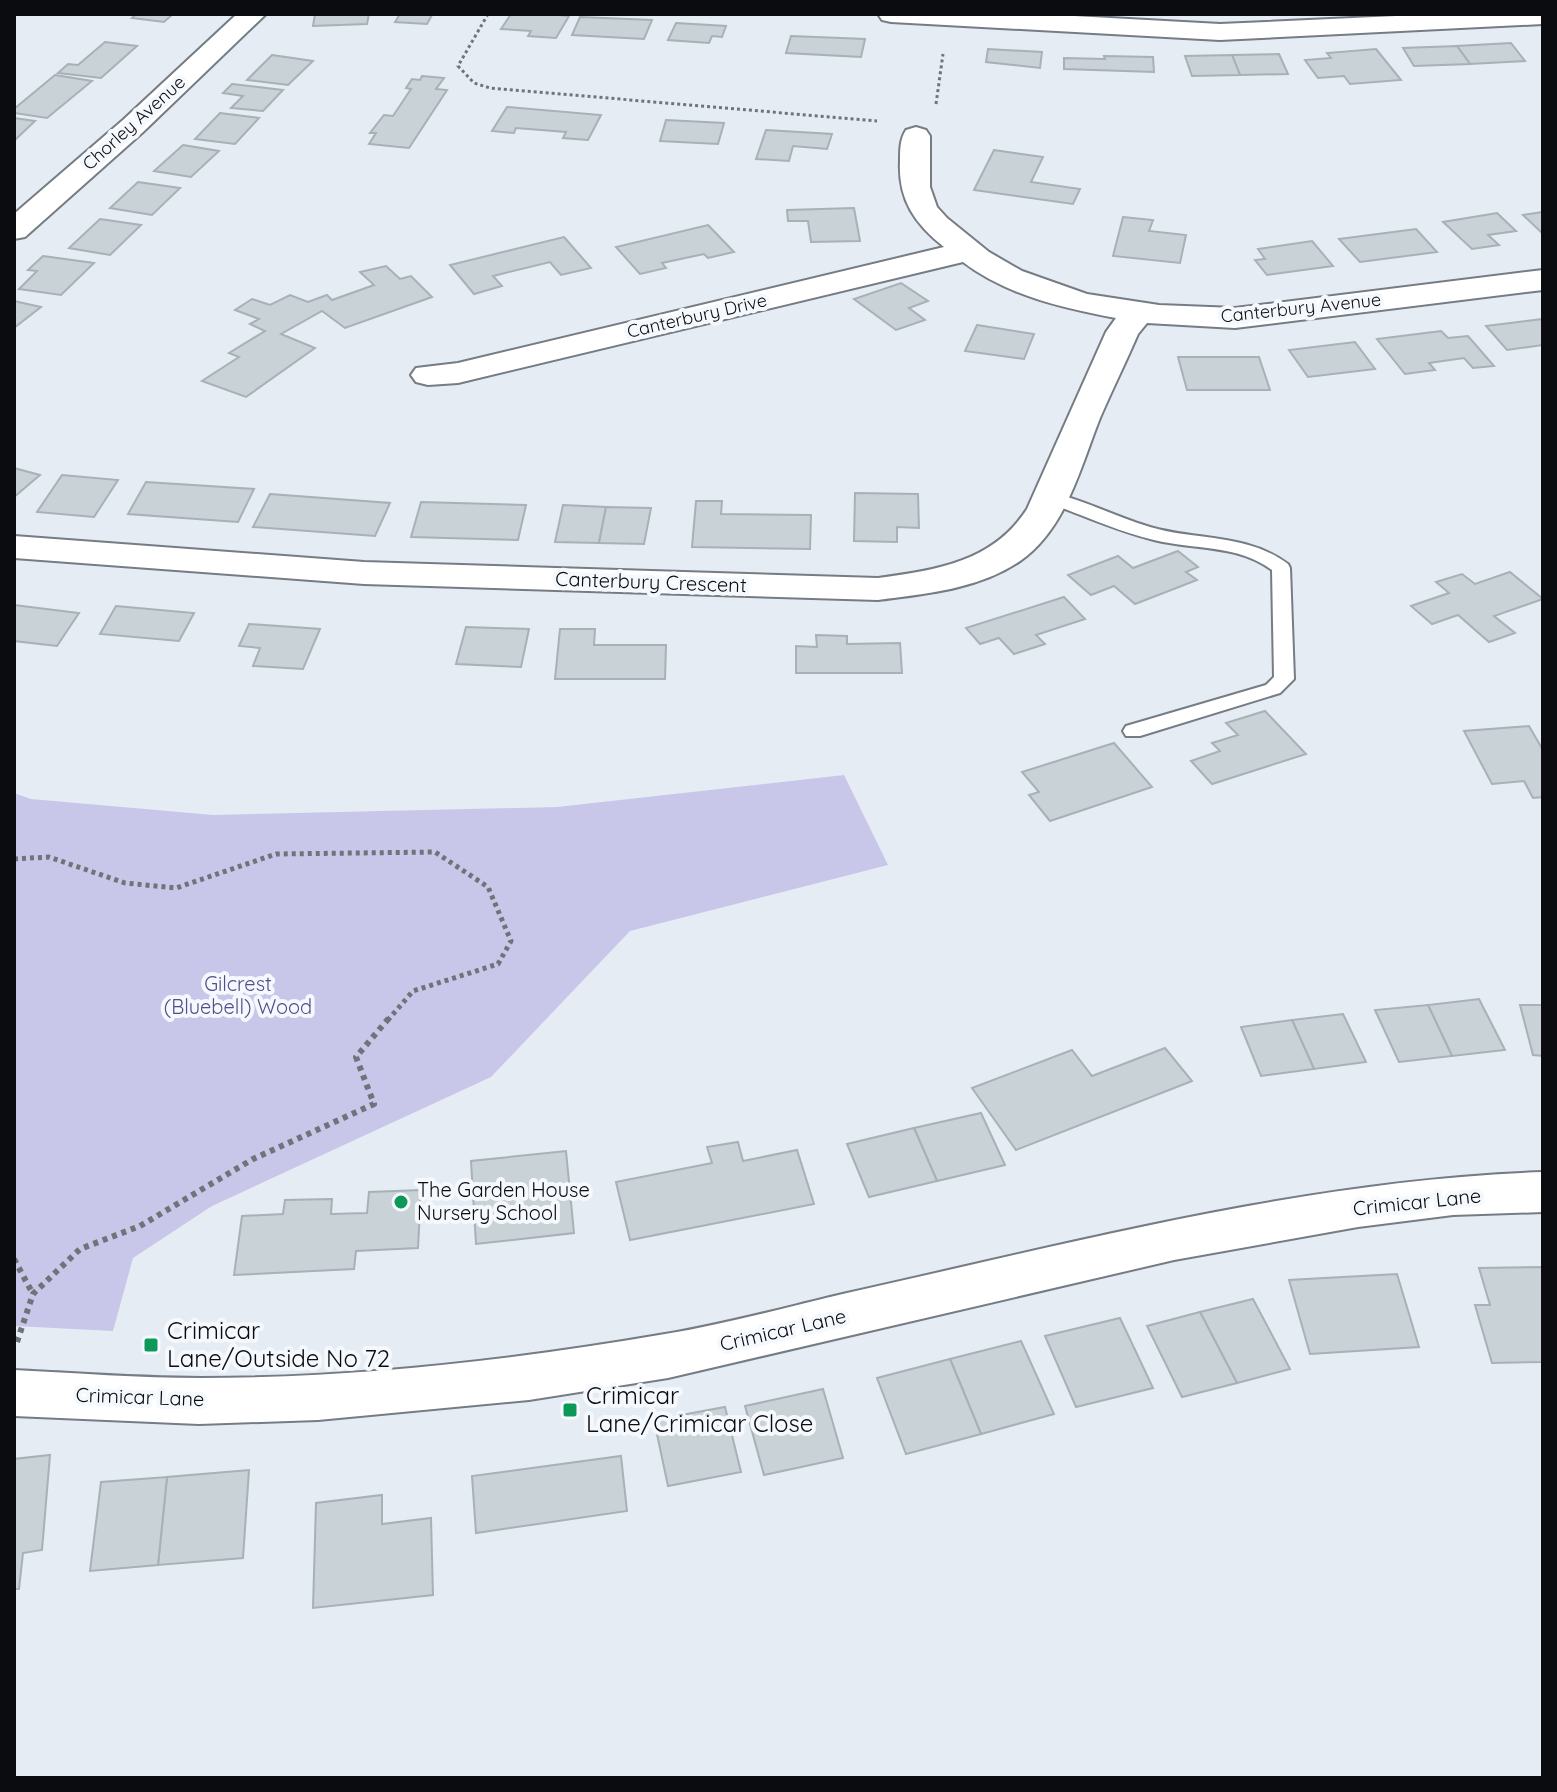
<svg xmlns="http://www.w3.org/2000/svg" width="1557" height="1792" viewBox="0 0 1557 1792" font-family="Quicksand,sans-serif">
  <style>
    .green { fill: #c9c7e9 }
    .building { fill: #c8d2d7; stroke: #a7b1b6; stroke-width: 2 }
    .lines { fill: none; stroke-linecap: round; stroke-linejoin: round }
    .service-casing { stroke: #757c83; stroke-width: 4 }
    .minor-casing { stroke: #757c83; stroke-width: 4 }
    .tertiary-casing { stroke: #757c83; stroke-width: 4 }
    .path-far2 { stroke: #70747a; stroke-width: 3; stroke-dasharray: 3 3; stroke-linecap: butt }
    .path-far1 { stroke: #70747a; stroke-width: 5; stroke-dasharray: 4 4; stroke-linecap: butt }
    .path { stroke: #70747a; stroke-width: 6; stroke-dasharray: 5 5; stroke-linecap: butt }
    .service { fill: #fff; fill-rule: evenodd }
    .minor { fill: #fff; fill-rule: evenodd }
    .tertiary { fill: #fff; fill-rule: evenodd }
    .poi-dot { fill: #0b9858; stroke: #f5f9fe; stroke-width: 3 }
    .labels { text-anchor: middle; stroke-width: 8; stroke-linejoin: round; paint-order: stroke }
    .far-street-label { font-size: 18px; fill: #0a0c0f; stroke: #f5f9fe }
    .street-label { font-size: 20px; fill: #0a0c0f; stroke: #f5f9fe }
    .park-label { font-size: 20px; fill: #544d8a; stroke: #f5f9fe }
    .poi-label { font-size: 20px; fill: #0a0c0f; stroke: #f5f9fe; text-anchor: start }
    .near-poi-label { font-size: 24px; fill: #0a0c0f; stroke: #f5f9fe; text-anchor: start }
  </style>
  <rect width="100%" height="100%" fill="#e5ecf4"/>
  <!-- green -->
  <polygon class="green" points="844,775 888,865 630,931 491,1077 212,1206 133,1258 113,1331 14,1326 14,793 31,799 213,815 557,807"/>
  <!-- building -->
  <g class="building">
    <polygon points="136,14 173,14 164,22 132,18"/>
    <polygon points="315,14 369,14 367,24 313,26"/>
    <polygon points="400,14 445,14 432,15 427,24 395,22"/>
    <polygon points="511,14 548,14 569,16 556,38 528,36 531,31 501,29"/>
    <polygon points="580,17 652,20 644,39 572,35"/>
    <polygon points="676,23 726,26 722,37 712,36 709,43 668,40"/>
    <polygon points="791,36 865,39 861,57 786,53"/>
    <polygon points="105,42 137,46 101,78 58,73 68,64 78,65"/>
    <polygon points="1511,43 1525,61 1470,64 1457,46"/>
    <polygon points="1457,46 1470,64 1414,66 1403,48"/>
    <polygon points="988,49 1042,52 1040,68 986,62"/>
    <polygon points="1376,49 1401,80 1350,84 1344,76 1318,78 1305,60 1331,58 1327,53"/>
    <polygon points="1279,54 1288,74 1240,75 1232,55"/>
    <polygon points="272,55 313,61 288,85 247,80"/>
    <polygon points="1232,55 1240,75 1192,76 1185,56"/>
    <polygon points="1104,56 1153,57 1154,72 1064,69 1064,58 1105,59"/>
    <polygon points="55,75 92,81 47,118 14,113 14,109"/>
    <polygon points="422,76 444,78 436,89 447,90 409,148 369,144 376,133 370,133 384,115 393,116 411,89 406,88 412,79 420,80"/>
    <polygon points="232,84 283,90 263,111 231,108 243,96 223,93"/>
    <polygon points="507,107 601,115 588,140 563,138 566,132 516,128 514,133 492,131"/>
    <polygon points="220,113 259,118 235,144 195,139"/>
    <polygon points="14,118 35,121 14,141"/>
    <polygon points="666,120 724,123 718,144 660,141"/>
    <polygon points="766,130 832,134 827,149 793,146 789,161 756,159"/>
    <polygon points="183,145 219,151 191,177 154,171"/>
    <polygon points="994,150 1043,157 1031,182 1080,189 1073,204 974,190"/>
    <polygon points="138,182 180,188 152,215 110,208"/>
    <polygon points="854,208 860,241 811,242 808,221 788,221 787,210"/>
    <polygon points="1543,212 1543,234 1523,215"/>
    <polygon points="1497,213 1516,231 1488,235 1499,245 1472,249 1443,222"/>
    <polygon points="1123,217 1153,220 1149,231 1186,235 1180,263 1113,256"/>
    <polygon points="100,219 141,225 110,255 69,248"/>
    <polygon points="708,225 734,252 708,258 704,254 662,263 666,268 640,274 616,247"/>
    <polygon points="1416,229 1437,252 1360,262 1339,239"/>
    <polygon points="564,237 591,268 561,275 550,262 493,276 502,286 474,294 450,265"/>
    <polygon points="1312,241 1333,266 1267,275 1255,260 1265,259 1258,249"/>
    <polygon points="43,256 94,263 61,295 19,289 37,271 28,270"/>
    <polygon points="386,266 400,279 411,276 432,297 345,328 322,311 281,334 315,348 246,397 202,381 239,357 229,353 265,331 250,324 259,319 235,310 252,299 270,305 290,295 308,302 327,295 332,300 374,285 360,272"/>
    <polygon points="901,283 928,301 909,308 925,320 896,330 854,299"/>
    <polygon points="14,301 41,307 14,328"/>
    <polygon points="1543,319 1543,345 1507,350 1486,326"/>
    <polygon points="977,325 1034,334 1024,359 965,351"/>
    <polygon points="1441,331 1448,338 1468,336 1494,366 1473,368 1464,358 1429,363 1435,370 1405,374 1377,339"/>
    <polygon points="1355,342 1375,369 1308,377 1289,350"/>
    <polygon points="1178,357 1259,357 1270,390 1187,390"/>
    <polygon points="14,468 40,475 14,497"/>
    <polygon points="62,475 118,480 94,517 37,512"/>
    <polygon points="146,482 254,489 238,522 128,514"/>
    <polygon points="855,493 918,494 919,528 897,527 897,542 854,541"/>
    <polygon points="270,494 390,503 375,536 253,527"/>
    <polygon points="696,501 722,501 721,514 811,515 810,549 692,547"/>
    <polygon points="421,502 526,505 518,540 411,537"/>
    <polygon points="563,505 606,507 599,543 555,542"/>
    <polygon points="606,507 651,508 644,544 599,543"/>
    <polygon points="1178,551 1198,567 1186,572 1197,580 1135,604 1114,586 1091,595 1068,575 1118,556 1133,568"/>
    <polygon points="1510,572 1543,599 1494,616 1515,633 1489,642 1458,615 1432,624 1411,606 1449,593 1436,582 1462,574 1475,584"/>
    <polygon points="1064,597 1085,619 1036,635 1045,644 1014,654 999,638 980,644 966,628"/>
    <polygon points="14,605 79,613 57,646 14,641"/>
    <polygon points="116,606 194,613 179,641 100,634"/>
    <polygon points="249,624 320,629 303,669 253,666 260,648 239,646"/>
    <polygon points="466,627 529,629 521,667 456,664"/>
    <polygon points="560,629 595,629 594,645 666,645 665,679 555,679"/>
    <polygon points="816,635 847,636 847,644 900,643 902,673 796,673 796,646 817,647"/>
    <polygon points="1265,711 1306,754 1212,784 1191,761 1220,751 1212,743 1238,735 1226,723"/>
    <polygon points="1529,726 1543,750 1543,797 1533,798 1524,781 1492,784 1464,731"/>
    <polygon points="1114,743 1152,787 1050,821 1029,795 1039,792 1022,772"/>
    <polygon points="1479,999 1505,1050 1452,1056 1428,1005"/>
    <polygon points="1428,1005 1452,1056 1399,1062 1375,1010"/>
    <polygon points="1520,1005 1543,1005 1543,1056 1533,1055"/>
    <polygon points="1343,1014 1366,1062 1314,1069 1292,1020"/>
    <polygon points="1292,1020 1314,1069 1261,1076 1241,1027"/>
    <polygon points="1165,1048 1192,1081 1016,1150 972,1088 1072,1050 1092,1076"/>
    <polygon points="981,1113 1005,1165 937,1181 914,1128"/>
    <polygon points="914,1128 937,1181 869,1197 847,1144"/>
    <polygon points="738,1142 743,1161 797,1150 814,1204 630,1240 616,1182 712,1163 707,1147"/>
    <polygon points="566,1151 574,1233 476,1244 471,1161"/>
    <polygon points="421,1190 418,1248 356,1251 354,1269 234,1275 242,1216 283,1214 285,1200 332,1199 331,1214 367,1213 369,1192"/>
    <polygon points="1543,1267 1543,1362 1492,1363 1475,1305 1490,1305 1479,1268"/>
    <polygon points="1397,1274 1419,1347 1310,1354 1289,1280"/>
    <polygon points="1253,1299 1290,1369 1237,1383 1200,1312"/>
    <polygon points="1200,1312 1237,1383 1182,1397 1147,1326"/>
    <polygon points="1120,1318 1153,1388 1076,1407 1045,1336"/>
    <polygon points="1021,1341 1054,1414 981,1434 950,1359"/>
    <polygon points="950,1359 981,1434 906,1454 877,1378"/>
    <polygon points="823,1389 843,1458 764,1475 745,1406"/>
    <polygon points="725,1407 741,1472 668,1486 654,1420"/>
    <polygon points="50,1455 42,1550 23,1553 19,1589 14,1589 14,1459"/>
    <polygon points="621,1456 627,1511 476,1533 472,1476"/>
    <polygon points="249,1470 243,1558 158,1565 167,1477"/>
    <polygon points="167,1477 158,1565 90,1571 101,1482"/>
    <polygon points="382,1495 382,1524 431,1518 433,1595 313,1608 316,1503"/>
  </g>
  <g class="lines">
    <!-- service casing -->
    <g class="service-casing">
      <path id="service" d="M1050,492C1084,500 1116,517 1150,527C1198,541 1246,533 1288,564L1290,568L1294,679L1280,693L1140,736H1126L1123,731L1126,726L1266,685L1274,677L1272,570C1237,544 1194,550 1154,540C1116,531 1080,514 1044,501L1041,497L1044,493Z"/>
    </g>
    <!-- minor casing -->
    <g class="minor-casing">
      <g id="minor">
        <polygon points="237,14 266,14 143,132 25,237 14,239 14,214 123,120"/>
        <polygon points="878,14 1038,14 1220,24 1440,14 1543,14 1543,24 1220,40 891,22 882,20"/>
        <path d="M916,127L926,130L930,136V187L937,207L947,218L989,252L1022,271L1087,294L1159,305L1235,308L1543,270V290L1235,328L1147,323L1138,334C1126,362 1112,390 1100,418C1080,468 1066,529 1020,561C980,589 925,594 878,600L364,584L14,558V536L364,562L878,578C936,570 993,562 1027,509L1106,332L1116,318C1063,308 1006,295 963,262L458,383L428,385L416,382L411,375L416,368L458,363L944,247C915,224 898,200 900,161C900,150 900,139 906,130Z"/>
      </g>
    </g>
    <!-- tertiary casing -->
    <g class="tertiary-casing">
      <path id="tertiary" d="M1543,1172V1212L1453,1215L1358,1227L1174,1260L668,1378L529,1400L318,1420L199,1424L14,1416V1370C76,1373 139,1378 201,1378C354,1378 514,1360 665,1334C726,1324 787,1307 847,1293C1077,1242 1307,1180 1543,1172Z"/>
    </g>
    <!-- path-far2 -->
    <g class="path-far2">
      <polyline points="488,14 458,66 474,83 490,88 877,121"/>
      <polyline points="936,104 943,54"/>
    </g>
    <!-- path-far1 -->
    <polyline class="path-far1" points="14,859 49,857 125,883 176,888 276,854 435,852 488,887 511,941 498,964 413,991 388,1020"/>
    <!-- path -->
    <g class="path">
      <polyline points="14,1259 33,1294"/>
      <polyline points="17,1342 33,1294 80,1249 140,1226 253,1159 374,1104 356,1057 389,1018"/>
    </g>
    <!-- service -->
    <use href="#service" class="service"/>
    <!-- minor -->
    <use href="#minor" class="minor"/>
    <!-- tertiary -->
    <use href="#tertiary" class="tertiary"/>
  </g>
  <!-- markers -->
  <g class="poi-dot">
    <circle cx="401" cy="1202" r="8"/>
    <rect x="143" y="1337" width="16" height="16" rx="4"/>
    <rect x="562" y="1402" width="16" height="16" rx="4"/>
  </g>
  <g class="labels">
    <!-- far-street labels -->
    <g class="far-street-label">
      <text transform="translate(134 123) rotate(-42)" y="6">Chorley Avenue</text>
      <text transform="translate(1301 308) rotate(-6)" y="6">Canterbury Avenue</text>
      <text transform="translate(697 316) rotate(-13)" y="6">Canterbury Drive</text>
    </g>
    <!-- street labels -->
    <g class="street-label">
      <text transform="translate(651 582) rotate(2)" y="7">Canterbury Crescent</text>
      <text transform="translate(1417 1202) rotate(-6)" y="7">Crimicar Lane</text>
      <text transform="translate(783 1330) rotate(-13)" y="7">Crimicar Lane</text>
      <text transform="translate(140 1397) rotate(2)" y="7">Crimicar Lane</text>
    </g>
    <!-- park labels -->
    <g class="park-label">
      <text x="238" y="991">Gilcrest<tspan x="238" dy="23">(Bluebell) Wood</tspan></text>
    </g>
    <!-- poi labels -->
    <g class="poi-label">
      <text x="417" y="1197">The Garden House<tspan x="417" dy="23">Nursery School</tspan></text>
    </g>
    <!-- near-poi labels -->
    <g class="near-poi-label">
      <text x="167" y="1339">Crimicar<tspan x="167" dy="28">Lane/Outside No 72</tspan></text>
      <text x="586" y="1404">Crimicar<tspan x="586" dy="28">Lane/Crimicar Close</tspan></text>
    </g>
  </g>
  <!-- border -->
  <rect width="1557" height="1792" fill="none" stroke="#0a0c0f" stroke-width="32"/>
</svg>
